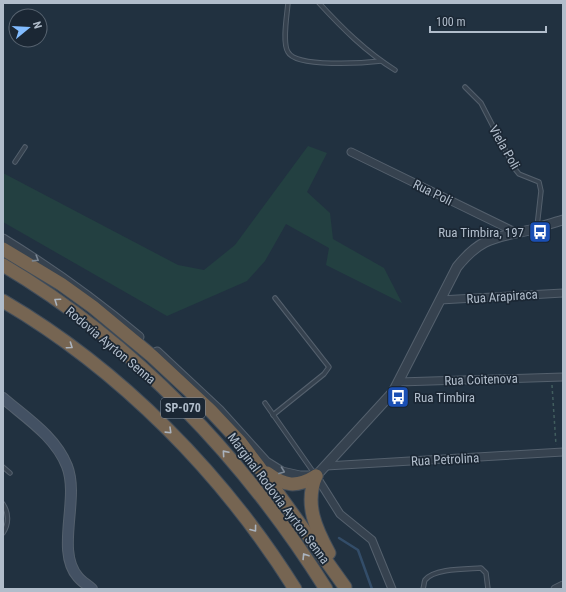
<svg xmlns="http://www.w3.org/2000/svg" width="566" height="592" viewBox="0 0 566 592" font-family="'Roboto Condensed',sans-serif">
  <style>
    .green { fill: #234041 }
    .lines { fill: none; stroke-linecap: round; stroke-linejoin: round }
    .stream { stroke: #334d69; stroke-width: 2.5 }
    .service-casing { stroke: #54606d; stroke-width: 5.5 }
    .minor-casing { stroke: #54606d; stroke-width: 9 }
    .tertiary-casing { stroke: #54606d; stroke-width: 11 }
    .secondary-casing { stroke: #54606d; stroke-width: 12 }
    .motorway-casing { stroke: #414d5a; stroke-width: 15 }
    .path { stroke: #415d5e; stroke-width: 1.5; stroke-dasharray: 3 3; stroke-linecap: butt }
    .service { stroke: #36424f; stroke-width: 3.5 }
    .minor { stroke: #36424f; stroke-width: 7 }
    .tertiary { stroke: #36424f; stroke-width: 9 }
    .secondary { stroke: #435163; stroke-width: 10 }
    .motorway { stroke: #766552; stroke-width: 13 }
    .oneway { stroke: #7a8693 }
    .oneway2 { stroke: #abb4bf }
    .labels { text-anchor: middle; stroke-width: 3.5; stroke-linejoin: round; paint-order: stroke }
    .shield { fill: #1b2734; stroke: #84909e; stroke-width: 1 }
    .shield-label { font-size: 12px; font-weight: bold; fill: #b1bdcb }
    .street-label { font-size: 13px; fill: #b1bdcb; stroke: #1b2734 }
    .poi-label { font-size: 13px; fill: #b1bdcb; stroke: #1b2734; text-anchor: end }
  </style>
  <rect width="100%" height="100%" fill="#213140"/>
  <!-- green -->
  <polygon class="green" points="308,146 327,153 307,192 330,213 333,239 384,268 402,303 326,265 329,248 286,224 265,261 247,281 167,316 3,222 3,173 178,265 204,270 235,245"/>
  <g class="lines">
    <!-- stream -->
    <polyline class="stream" points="339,538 358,550 372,589"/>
    <!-- service casing -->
    <g class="service-casing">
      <g id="service">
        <path d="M288,3C287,15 282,43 288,52C296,68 365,63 381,61"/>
        <path d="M319,3C342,28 366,52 395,70"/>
        <polyline points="465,87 481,103 515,169 519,174 539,182 541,191 537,227"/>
        <polyline points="15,162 25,147"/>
        <polyline points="265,403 314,473"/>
        <polyline points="273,415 324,374 329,367 275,298"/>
        <polyline points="3,467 10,473"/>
        <path d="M3,504C9,513 9,524 3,533"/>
        <path d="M423,589C424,586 424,582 425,580C434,568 467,569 481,568L486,573L488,589"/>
      </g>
    </g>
    <!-- minor casing -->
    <g class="minor-casing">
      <g id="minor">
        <polyline points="351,152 515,232"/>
        <polyline points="440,300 563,293"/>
        <polyline points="399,382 563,377"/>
        <polyline points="326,466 563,452"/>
        <polyline points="316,476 340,514 372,540 392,589"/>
        <polyline points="555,589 563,585"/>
      </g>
    </g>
    <!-- tertiary casing -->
    <g class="tertiary-casing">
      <g id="tertiary">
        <path d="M3,239C52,269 95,300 139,337"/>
        <path d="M157,352L219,410L266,462L282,472L300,476H316L393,392L457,267C481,237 495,238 530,230C541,227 552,223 563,220"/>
      </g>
    </g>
    <!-- secondary casing -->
    <g class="secondary-casing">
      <path id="secondary" d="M3,398C26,418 55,436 67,466C80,499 55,551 78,577C82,582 88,585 92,589"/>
    </g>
    <!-- motorway casing -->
    <g class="motorway-casing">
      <g id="motorway">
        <polyline points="3,249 61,284 93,307 152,356 210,410 240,442 259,467 345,587"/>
        <path d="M3,265C135,343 245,460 326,589"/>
        <path d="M3,301C121,370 223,474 295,589"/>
        <path d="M267,473C285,486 296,488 316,476"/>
        <path d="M316,476C304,504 316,529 329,553"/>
      </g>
    </g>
    <!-- path -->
    <polyline class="path" points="552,385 556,445"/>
    <!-- service -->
    <use href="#service" class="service"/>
    <!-- minor -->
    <use href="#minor" class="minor"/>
    <!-- tertiary -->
    <use href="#tertiary" class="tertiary"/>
    <!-- secondary -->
    <use href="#secondary" class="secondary"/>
    <!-- motorway -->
    <use href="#motorway" class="motorway"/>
  </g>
  <!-- one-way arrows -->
  <defs><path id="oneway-chevron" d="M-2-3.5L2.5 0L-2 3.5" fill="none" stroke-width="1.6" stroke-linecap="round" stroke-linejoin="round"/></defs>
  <g class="oneway">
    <use href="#oneway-chevron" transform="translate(36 259) rotate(32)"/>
    <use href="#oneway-chevron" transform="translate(282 471) rotate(21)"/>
  </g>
  <g class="oneway2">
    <use href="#oneway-chevron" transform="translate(57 301) rotate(-145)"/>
    <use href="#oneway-chevron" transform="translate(70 346) rotate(35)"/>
    <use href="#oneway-chevron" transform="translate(169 431) rotate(44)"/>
    <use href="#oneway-chevron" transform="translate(225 453) rotate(-131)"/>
    <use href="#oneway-chevron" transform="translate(254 529) rotate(53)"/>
    <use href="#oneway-chevron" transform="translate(305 556) rotate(-122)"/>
  </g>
  <!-- icons -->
  <defs>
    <g id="bus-square" transform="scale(1.15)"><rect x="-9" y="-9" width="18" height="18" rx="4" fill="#1a4fb4" stroke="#1b2734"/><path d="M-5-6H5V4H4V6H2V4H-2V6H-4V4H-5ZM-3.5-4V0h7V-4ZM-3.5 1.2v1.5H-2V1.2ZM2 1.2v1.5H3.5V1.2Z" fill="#fff"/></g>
  </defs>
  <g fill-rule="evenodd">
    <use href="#bus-square" x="540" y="232"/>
    <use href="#bus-square" x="398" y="397"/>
  </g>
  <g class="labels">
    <!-- shield labels -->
    <rect class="shield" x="161" y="398" width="44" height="20" rx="3"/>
    <g class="shield-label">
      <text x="183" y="412">SP-070</text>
    </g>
    <!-- street labels -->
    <g class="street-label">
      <text transform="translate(505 147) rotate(60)" y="5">Viela Poli</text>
      <text transform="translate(433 192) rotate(26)" y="5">Rua Poli</text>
      <text transform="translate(502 296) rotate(-4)" y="5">Rua Arapiraca</text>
      <text transform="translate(111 345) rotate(40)" y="5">Rodovia Ayrton Senna</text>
      <text transform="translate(481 379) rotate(-2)" y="5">Rua Coitenova</text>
      <text transform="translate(445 459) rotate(-3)" y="5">Rua Petrolina</text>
      <text transform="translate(279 498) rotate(53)" y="5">Marginal Rodovia Ayrton Senna</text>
    </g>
    <!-- poi labels -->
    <g class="poi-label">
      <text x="524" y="237">Rua Timbira, 197</text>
      <text x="414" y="402" text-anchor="start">Rua Timbira</text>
    </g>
  </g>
  <!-- border -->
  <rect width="566" height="592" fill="none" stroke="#b1bdcb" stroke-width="8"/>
  <!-- north arrow -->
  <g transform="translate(28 28) rotate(72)"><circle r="19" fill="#1b2734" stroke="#576370"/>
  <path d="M0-3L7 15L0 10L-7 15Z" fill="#82bcff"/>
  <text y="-6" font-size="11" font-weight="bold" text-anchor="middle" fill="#b1bdcb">N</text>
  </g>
  <!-- scale -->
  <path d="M430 26v6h116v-6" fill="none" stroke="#b1bdcb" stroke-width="2"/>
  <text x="436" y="26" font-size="12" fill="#b1bdcb" stroke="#1b2734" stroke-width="3" paint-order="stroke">100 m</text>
</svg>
